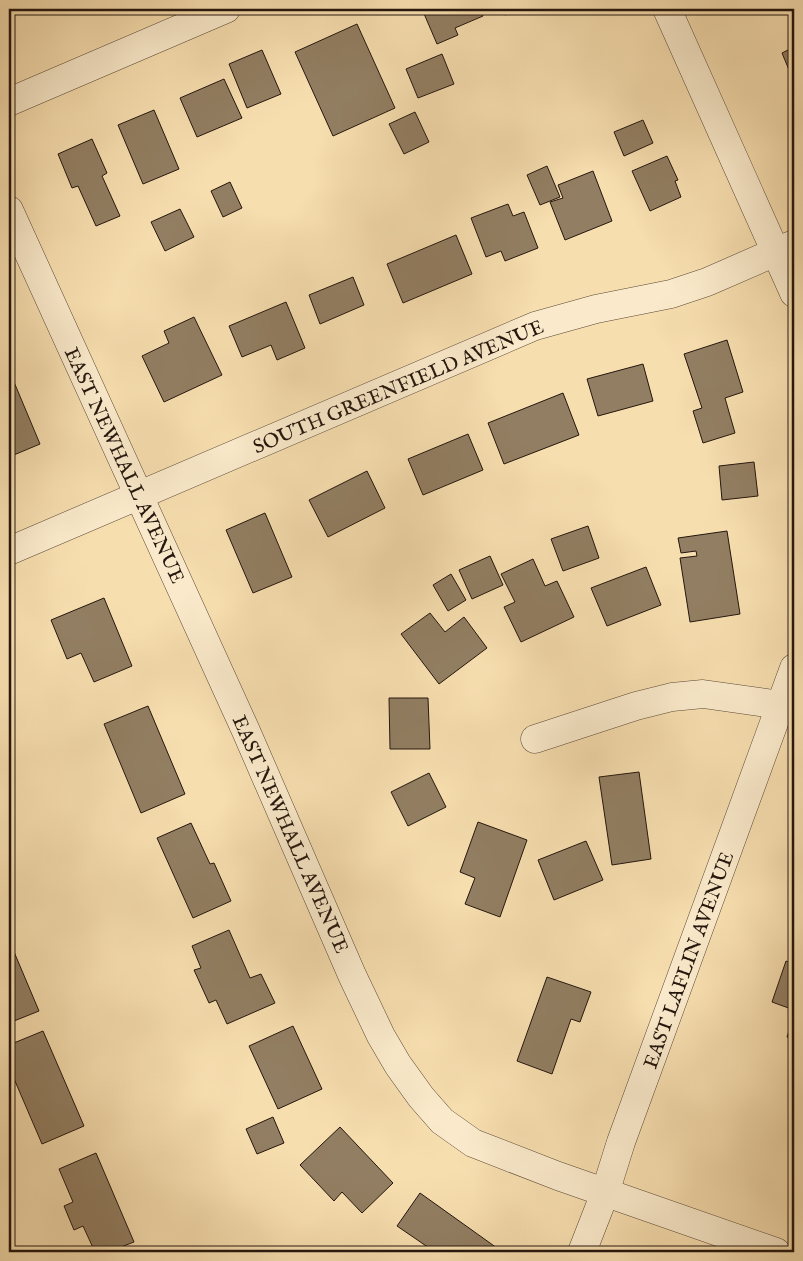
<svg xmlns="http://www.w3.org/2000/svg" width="803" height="1261" viewBox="0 0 803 1261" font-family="'IM FELL English',serif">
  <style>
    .building { fill: #927e62; stroke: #24160e }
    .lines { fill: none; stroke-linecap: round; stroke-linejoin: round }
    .minor-casing { stroke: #594836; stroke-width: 29 }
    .minor { stroke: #faeacb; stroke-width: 28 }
    .labels { text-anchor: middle; stroke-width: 4; stroke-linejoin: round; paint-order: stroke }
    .street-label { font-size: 20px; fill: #24160e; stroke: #faeacb }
  </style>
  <rect width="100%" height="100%" fill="#f7deaf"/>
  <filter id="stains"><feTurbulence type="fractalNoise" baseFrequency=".004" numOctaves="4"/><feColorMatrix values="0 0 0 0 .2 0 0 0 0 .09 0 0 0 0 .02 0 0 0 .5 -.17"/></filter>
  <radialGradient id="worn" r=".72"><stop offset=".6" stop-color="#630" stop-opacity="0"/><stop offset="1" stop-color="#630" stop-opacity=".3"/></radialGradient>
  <!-- building -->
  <g class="building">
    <polygon points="422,9 480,9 483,16 455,28 458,35 437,44"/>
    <polygon points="502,9 520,9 505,15"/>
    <polygon points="357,24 395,108 333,136 295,52"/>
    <polygon points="794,47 794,82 782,53"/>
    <polygon points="262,50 281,94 247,108 229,64"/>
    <polygon points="442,54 454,84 418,98 406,69"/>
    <polygon points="224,79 242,118 197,137 180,98"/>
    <polygon points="794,92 794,107 789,95"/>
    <polygon points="154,110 179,169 143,184 118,125"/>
    <polygon points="415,112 429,142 404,154 389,124"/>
    <polygon points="643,120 653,143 624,156 614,132"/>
    <polygon points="92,139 107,173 102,176 120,216 96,226 78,186 72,188 58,154"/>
    <polygon points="667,156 678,180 675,181 681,197 650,211 632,171"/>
    <polygon points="547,166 560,197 540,205 527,175"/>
    <polygon points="593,171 612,221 565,240 550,202 563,198 558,185"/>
    <polygon points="230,182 242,208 223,217 211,191"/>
    <polygon points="508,204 513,216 524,212 538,248 505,261 501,251 486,257 471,218"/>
    <polygon points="180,209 194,237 165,251 151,222"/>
    <polygon points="456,235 472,274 403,303 387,264"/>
    <polygon points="353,277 364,305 320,324 309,295"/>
    <polygon points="286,302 305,348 277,360 271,345 242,357 229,326"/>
    <polygon points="194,317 222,375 164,402 142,356 169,343 164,331"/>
    <polygon points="727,340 743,392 725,398 735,433 703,443 693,411 702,408 684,354"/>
    <polygon points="643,364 653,401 598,416 587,379"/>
    <polygon points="14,382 40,444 9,457 9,385"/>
    <polygon points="563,393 579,435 504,464 488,423"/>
    <polygon points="468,434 483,470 423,495 408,459"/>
    <polygon points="754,462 758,496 722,500 719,466"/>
    <polygon points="367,471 385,508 328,537 309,500"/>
    <polygon points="265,513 292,577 253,593 226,530"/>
    <polygon points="588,526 599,558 563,571 551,539"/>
    <polygon points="727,531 740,614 690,622 680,558 697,556 696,551 681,553 678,538"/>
    <polygon points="490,556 503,585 472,599 459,570"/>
    <polygon points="533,559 545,586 557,581 574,617 521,642 504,607 515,602 501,574"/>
    <polygon points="646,567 661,605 607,626 591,588"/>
    <polygon points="451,574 466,600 448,611 433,585"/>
    <polygon points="104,598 132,666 94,682 81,653 67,659 51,620"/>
    <polygon points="430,613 445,632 464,617 487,648 439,684 401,634"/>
    <polygon points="389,698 428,698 430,749 390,749"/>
    <polygon points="148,706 185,794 141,813 104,724"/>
    <polygon points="639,772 651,859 612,865 599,777"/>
    <polygon points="429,773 446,807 408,826 391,792"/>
    <polygon points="478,822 527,840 500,917 465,904 475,878 460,872"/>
    <polygon points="191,823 210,864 214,863 231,901 193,918 157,838"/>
    <polygon points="586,841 603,880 554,900 538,860"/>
    <polygon points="229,930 250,978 261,974 275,1003 227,1024 216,1000 209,1003 194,970 201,968 192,946"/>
    <polygon points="9,940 39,1011 9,1023"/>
    <polygon points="786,961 794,964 794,1010 772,1002"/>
    <polygon points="547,977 591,992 580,1022 571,1019 552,1074 517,1061"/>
    <polygon points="794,1015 794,1040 787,1037"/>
    <polygon points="293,1026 322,1089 278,1109 249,1046"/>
    <polygon points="43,1031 84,1126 42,1144 9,1067 9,1045"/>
    <polygon points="273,1117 284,1143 257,1154 246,1129"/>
    <polygon points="340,1127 393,1183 362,1213 342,1192 334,1201 300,1165"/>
    <polygon points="96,1153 134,1242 108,1252 95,1252 83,1226 74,1230 64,1206 73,1202 59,1169"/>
    <polygon points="420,1193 497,1248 494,1252 435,1252 397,1226"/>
  </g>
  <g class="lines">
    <!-- minor casing -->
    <g class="minor-casing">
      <g id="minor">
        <polyline points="667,9 794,293"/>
        <polyline points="9,102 226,9"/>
        <polyline points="9,210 246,731 352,975 381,1036 398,1065 421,1097 442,1121 473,1143 558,1176 776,1252"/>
        <polyline points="9,551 535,326 596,309 671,294 707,282 794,244"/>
        <polyline points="535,739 636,706 672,697 703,694 781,705"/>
        <polyline points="582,1252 605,1193 621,1142 794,668"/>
      </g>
    </g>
    <!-- minor -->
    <use href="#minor" class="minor"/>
  </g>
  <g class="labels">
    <!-- street labels -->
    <g class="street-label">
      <text transform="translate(398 386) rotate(-23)" y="7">SOUTH GREENFIELD AVENUE</text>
      <text transform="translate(125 465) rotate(65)" y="7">EAST NEWHALL AVENUE</text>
      <text transform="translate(291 834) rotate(66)" y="7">EAST NEWHALL AVENUE</text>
      <text transform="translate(688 960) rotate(-70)" y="7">EAST LAFLIN AVENUE</text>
    </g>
  </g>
  <!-- margin -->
  <rect width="803" height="1261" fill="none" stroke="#f7deaf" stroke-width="30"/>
  <rect x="10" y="10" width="783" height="1241" fill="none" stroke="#24160e" stroke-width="2.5"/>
  <rect x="15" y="15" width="773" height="1231" fill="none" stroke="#24160e"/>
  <rect width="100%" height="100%" filter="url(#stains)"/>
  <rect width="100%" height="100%" fill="url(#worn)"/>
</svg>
